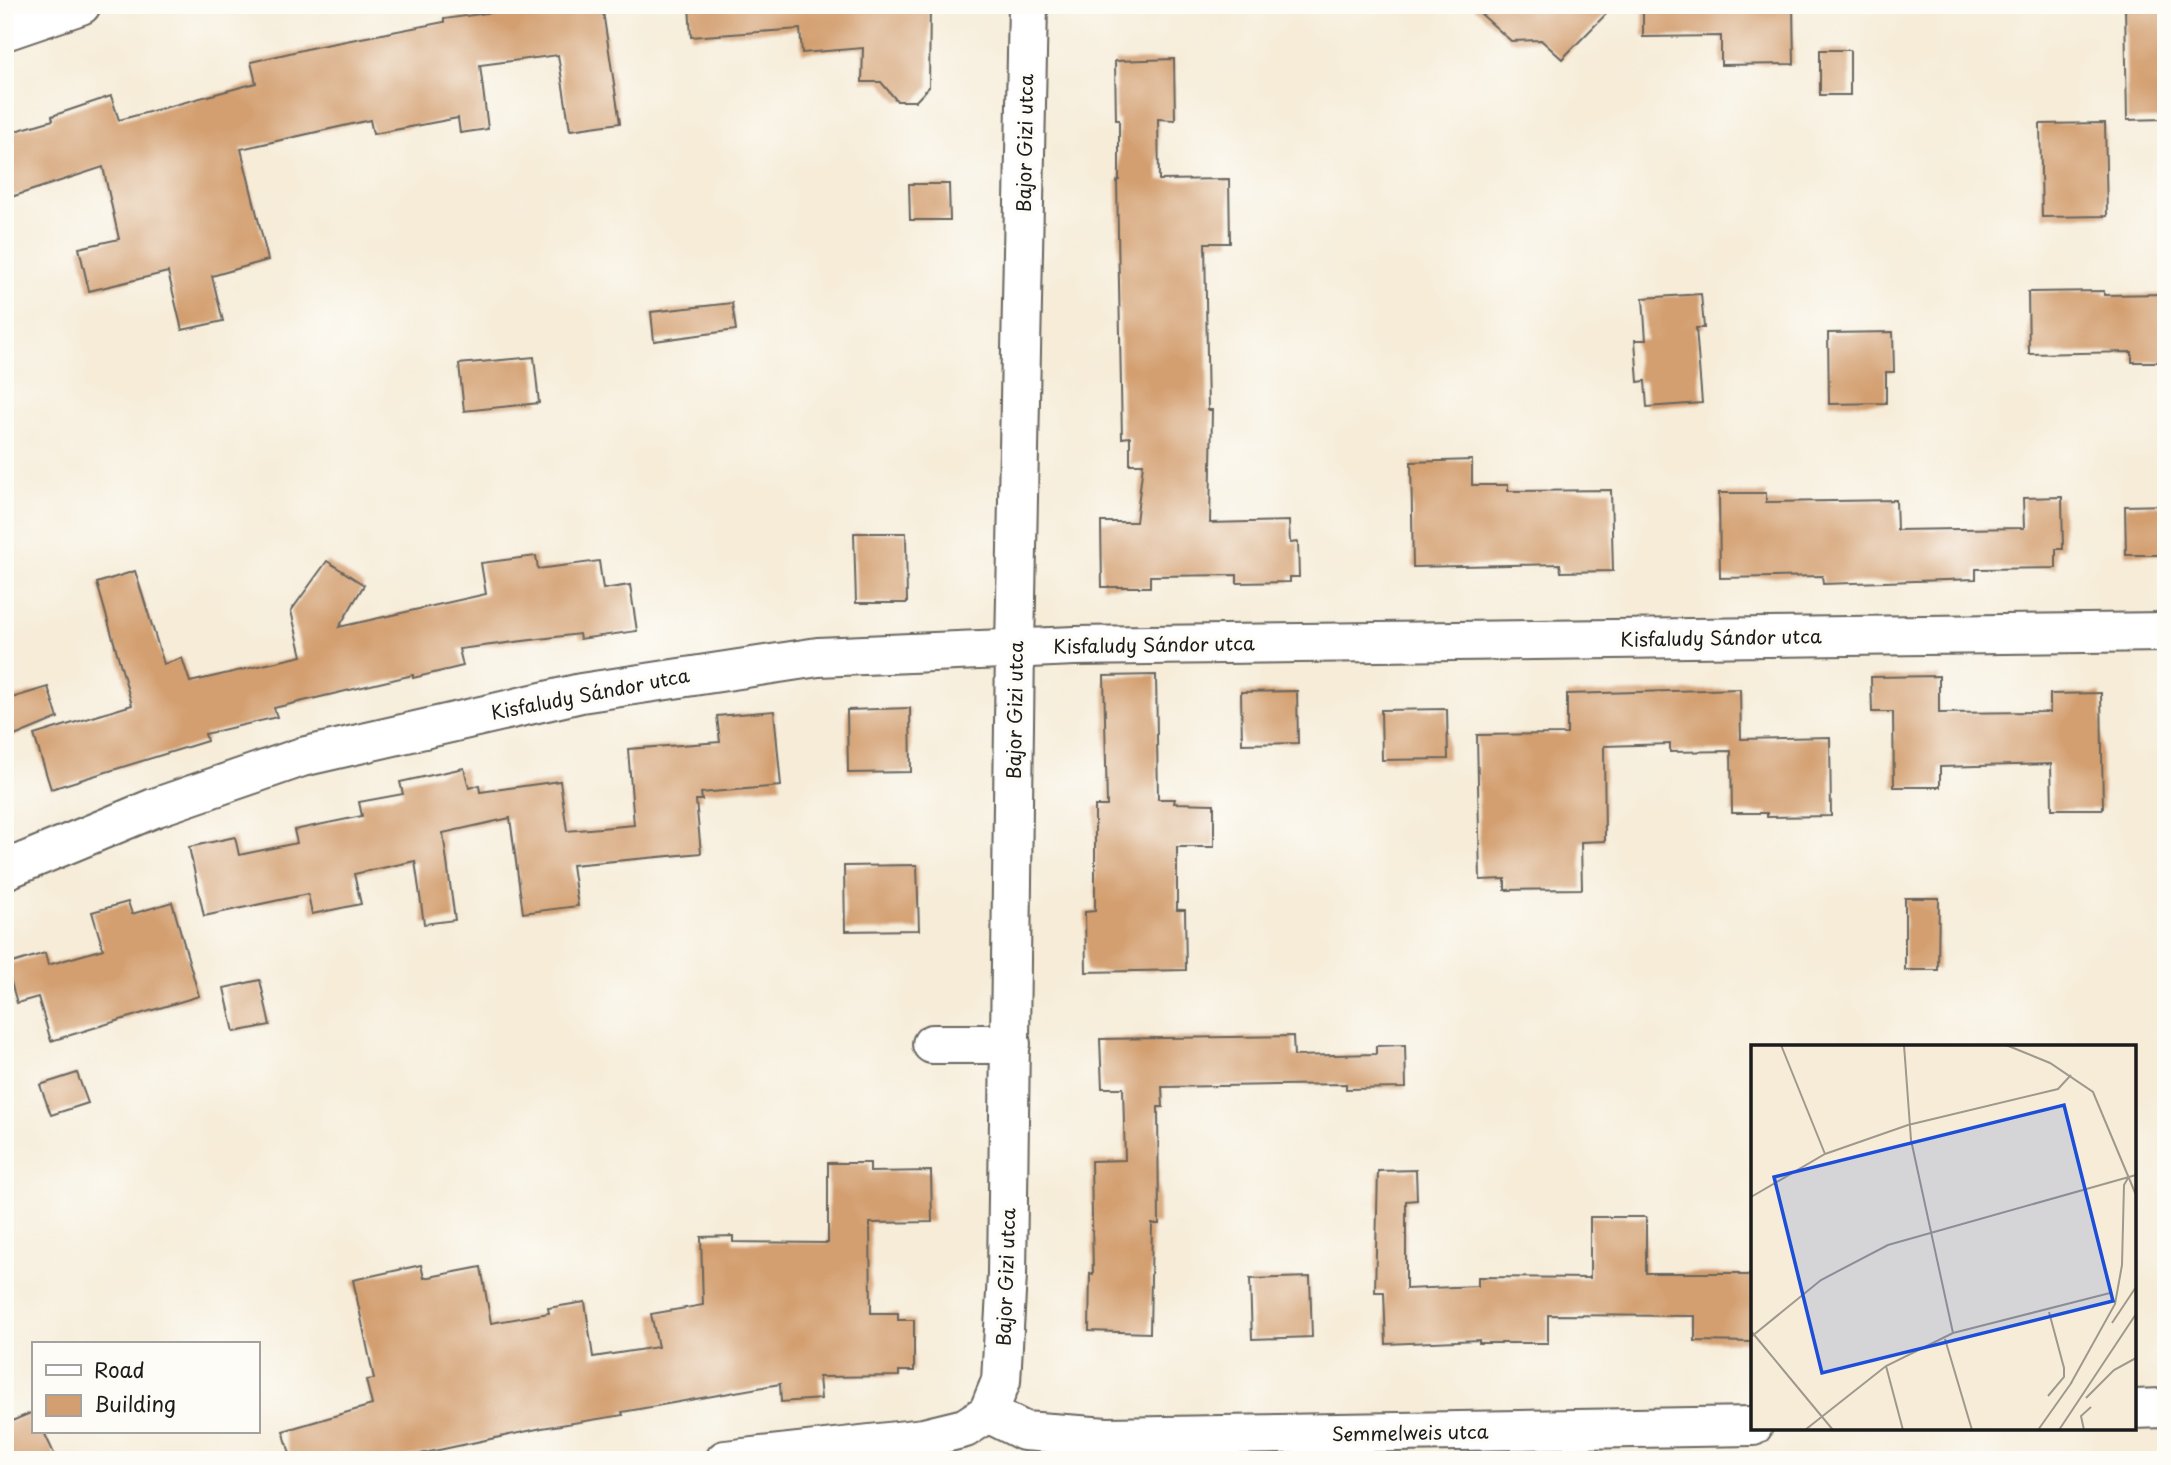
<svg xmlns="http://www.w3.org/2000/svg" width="2171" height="1465" viewBox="0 0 2171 1465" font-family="'Playpen Sans',sans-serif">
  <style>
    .building { fill: #d39f70 }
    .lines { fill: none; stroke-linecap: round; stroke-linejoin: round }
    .minor-casing { stroke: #68655e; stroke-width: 42 }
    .minor { stroke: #fff; stroke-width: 38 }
    .labels { text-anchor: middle; stroke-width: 7; stroke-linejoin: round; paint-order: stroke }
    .street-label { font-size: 19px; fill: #1c1c1c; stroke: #fdfcf7 }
    .inset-road { fill: none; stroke: #9f998d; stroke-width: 2 }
    .view { fill: #1d4ed8; fill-opacity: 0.15; stroke: #1d4ed8; stroke-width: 3.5 }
    .inset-edge { fill: none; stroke: #1c1c1c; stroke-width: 3.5 }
  </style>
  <rect width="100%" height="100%" fill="#fdfcf7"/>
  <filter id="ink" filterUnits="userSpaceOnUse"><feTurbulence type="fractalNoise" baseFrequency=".0143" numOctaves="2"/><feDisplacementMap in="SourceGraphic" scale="14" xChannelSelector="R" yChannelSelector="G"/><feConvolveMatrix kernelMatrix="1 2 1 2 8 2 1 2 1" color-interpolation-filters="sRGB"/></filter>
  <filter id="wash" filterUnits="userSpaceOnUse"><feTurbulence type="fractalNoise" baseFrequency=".00686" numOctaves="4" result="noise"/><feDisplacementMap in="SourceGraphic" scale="28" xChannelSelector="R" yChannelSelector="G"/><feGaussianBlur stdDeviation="1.57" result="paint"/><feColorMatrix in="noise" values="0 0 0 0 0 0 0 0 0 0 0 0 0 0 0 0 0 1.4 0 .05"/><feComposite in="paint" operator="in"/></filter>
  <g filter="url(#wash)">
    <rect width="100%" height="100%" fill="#f6ecd8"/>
    <g id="blocks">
      <!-- building -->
      <g class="building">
        <polygon points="545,5 602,5 620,123 570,130 558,55 480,65 488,129 460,133 458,118 373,134 370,120 241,149 268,260 212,276 223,321 182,330 168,272 89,291 79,248 119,239 103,167 5,199 5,134 53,120 52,116 111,96 119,120 256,83 251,62 315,47 444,22 444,19"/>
        <polygon points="689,5 930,5 929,87 916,101 897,101 881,82 862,82 863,48 802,53 800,29 691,37"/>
        <polygon points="1471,5 1615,5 1562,59 1541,40 1511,41"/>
        <polygon points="1643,5 1793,5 1794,64 1721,65 1721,36 1643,37"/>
        <polygon points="2125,5 2166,5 2166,119 2127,120"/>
        <rect x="1820" y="50" width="30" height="45"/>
        <polygon points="1174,59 1175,120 1158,119 1159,180 1229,179 1230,243 1205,243 1208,410 1212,410 1210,523 1289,521 1290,543 1298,542 1299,577 1290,577 1290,582 1237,583 1237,575 1150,576 1150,587 1102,587 1101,522 1136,522 1143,464 1130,464 1130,437 1122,438 1117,181 1119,180 1119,120 1116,120 1115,61"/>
        <polygon points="2105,123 2107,216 2042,217 2040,124"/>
        <polygon points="909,184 949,184 950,220 910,220"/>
        <polygon points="2104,291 2104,295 2166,294 2166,362 2132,362 2132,352 2029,354 2028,292"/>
        <polygon points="1701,294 1704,328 1696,328 1702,403 1647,407 1645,381 1638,382 1635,340 1646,340 1643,298"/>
        <polygon points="732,303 736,330 654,341 651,312"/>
        <polygon points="1893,332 1894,372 1886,372 1886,403 1829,404 1828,333"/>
        <polygon points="534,357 539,403 464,411 459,364"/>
        <polygon points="1472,460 1472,485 1508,485 1508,491 1611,490 1613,571 1561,572 1560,564 1413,567 1411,462"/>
        <polygon points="1719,493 1766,493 1766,502 1896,500 1897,530 2024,528 2023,498 2062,497 2063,549 2056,549 2056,568 1976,569 1976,579 1823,584 1822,576 1720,578"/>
        <polygon points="2166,505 2166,555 2126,555 2125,506"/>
        <polygon points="854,533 906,533 907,603 856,603"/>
        <polygon points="536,556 538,569 599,561 603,589 630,585 637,631 580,639 579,634 459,649 463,666 413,678 413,675 274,708 277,717 205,734 207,741 51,789 34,735 132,705 97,583 135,571 164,664 182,658 190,682 302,656 291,611 327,561 364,585 339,627 486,594 481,563"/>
        <polygon points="1156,675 1158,799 1175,799 1174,803 1214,804 1214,847 1177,847 1177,910 1185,910 1186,970 1086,972 1085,912 1095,911 1095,806 1107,806 1104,676"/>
        <polygon points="1939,676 1939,713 2050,712 2050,694 2101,693 2103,809 2052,809 2051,764 1940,767 1940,787 1894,787 1893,712 1872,712 1871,677"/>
        <polygon points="48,687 58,718 5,740 5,700"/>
        <polygon points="1740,689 1741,739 1830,737 1831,816 1767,817 1767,813 1732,813 1731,751 1670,752 1670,744 1604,746 1605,841 1581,842 1582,889 1505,890 1505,879 1480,880 1477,735 1567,734 1567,694"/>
        <polygon points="1297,691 1298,743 1242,744 1241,692"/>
        <polygon points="910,708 911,772 848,773 847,710"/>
        <polygon points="1447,709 1448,759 1382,760 1381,710"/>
        <polygon points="774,711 781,786 701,793 702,800 696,800 701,853 572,865 578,906 523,913 510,818 443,833 455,920 424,924 415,861 354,874 361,904 312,914 308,894 204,916 189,847 235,837 239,855 297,843 294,830 362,816 359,802 403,794 400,782 464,768 469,788 479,785 480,792 560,781 567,831 634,825 628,749 720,742 717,716"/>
        <polygon points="917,865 919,930 845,931 844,866"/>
        <polygon points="1905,898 1939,898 1938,970 1905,970"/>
        <polygon points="128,902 132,914 172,902 199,996 51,1041 38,997 17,1003 6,965 45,953 48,965 103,949 92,912"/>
        <polygon points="260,980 270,1025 234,1032 224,988"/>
        <polygon points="1293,1036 1294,1056 1376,1054 1376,1046 1405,1045 1406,1088 1346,1089 1346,1084 1162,1087 1163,1107 1158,1107 1159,1224 1152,1224 1150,1333 1089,1331 1090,1273 1093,1274 1091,1161 1125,1160 1123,1088 1102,1088 1100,1039"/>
        <polygon points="77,1073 88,1103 51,1115 40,1085"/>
        <polygon points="828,1163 870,1163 870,1172 931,1171 932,1222 870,1223 871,1313 898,1313 898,1320 914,1320 914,1371 899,1371 899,1376 819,1377 821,1399 781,1402 780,1384 622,1412 623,1415 542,1428 392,1460 292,1460 283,1431 372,1405 366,1380 374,1379 353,1280 421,1265 424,1278 481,1267 491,1323 549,1313 548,1308 585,1302 593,1357 658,1347 651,1314 703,1305 701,1237 733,1236 733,1242 828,1243"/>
        <polygon points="1416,1170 1417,1200 1406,1201 1406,1289 1478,1286 1478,1277 1590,1278 1590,1217 1646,1217 1646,1273 1739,1273 1739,1275 1753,1275 1753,1342 1695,1341 1695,1316 1548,1315 1548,1343 1479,1343 1479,1340 1386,1344 1384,1292 1375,1292 1378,1171"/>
        <polygon points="1310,1277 1312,1337 1252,1339 1250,1279"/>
        <polygon points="33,1412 33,1432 44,1432 57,1460 5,1460 5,1424"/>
      </g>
    </g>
  </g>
  <g filter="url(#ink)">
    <use href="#blocks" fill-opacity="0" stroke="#68655e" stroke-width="2"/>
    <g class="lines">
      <!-- minor casing -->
      <g class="minor-casing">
        <g id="minor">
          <polyline points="5,31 81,5"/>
          <polyline points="5,870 154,808 302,757 581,693 818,657 1075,646 2166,632"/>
          <polyline points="932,1044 1011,1044"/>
          <polyline points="2134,1409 2163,1408"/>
          <polyline points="988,1413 1001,1381 1007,1275 1015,647 1028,5"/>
          <polyline points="988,1413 1024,1431 1107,1437 1753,1426"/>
          <polyline points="725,1460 924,1438 965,1428 988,1413"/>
        </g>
      </g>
      <!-- minor -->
      <use href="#minor" class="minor"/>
    </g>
  </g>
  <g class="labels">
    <!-- street labels -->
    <g class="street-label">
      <text transform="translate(1025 143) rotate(-89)" y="7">Bajor Gizi utca</text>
      <text transform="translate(1721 638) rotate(-1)" y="7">Kisfaludy Sándor utca</text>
      <text transform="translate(1154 645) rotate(-1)" y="7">Kisfaludy Sándor utca</text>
      <text transform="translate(590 694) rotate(-11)" y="7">Kisfaludy Sándor utca</text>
      <text transform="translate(1015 710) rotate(-89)" y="7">Bajor Gizi utca</text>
      <text transform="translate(1006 1277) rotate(-88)" y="7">Bajor Gizi utca</text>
      <text transform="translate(1410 1433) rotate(-1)" y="7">Semmelweis utca</text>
    </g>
  </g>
  <!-- overview -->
  <g transform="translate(1751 1045)">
    <rect width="385" height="385" fill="#f6ecd8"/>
    <path class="inset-road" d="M30,0L74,109M153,0L160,95L202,288M255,0L299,18L342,47L385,150M0,152L74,109L157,80L307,44L320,30M361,278L385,242M0,286L82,385M202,288L359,248M0,292L70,235L137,200L385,130M194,294L221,385M135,321L152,385M319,340L364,259L371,220L373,140L377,133M297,351L313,332V323L298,267M335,353L363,325L385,313M54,385L135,321L202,288M287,385L321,337M308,385L385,269M333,385L330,371L340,362"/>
    <path class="view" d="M313,60L362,256L71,328L23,132Z"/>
    <rect width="385" height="385" class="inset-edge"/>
  </g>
  <!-- margin -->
  <rect width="2171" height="1465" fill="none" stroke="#fdfcf7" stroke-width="28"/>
  <!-- legend -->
  <rect x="32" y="1342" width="228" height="91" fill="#fdfcf7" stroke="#a3a29f" stroke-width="2"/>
  <rect x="46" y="1365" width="35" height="10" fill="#ffffff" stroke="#a3a29f" stroke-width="2"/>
  <text x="94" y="1378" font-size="21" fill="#1c1c1c">Road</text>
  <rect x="46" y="1395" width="35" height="21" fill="#d39f70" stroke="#a3a29f" stroke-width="2"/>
  <text x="94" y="1412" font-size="21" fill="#1c1c1c">Building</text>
</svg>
